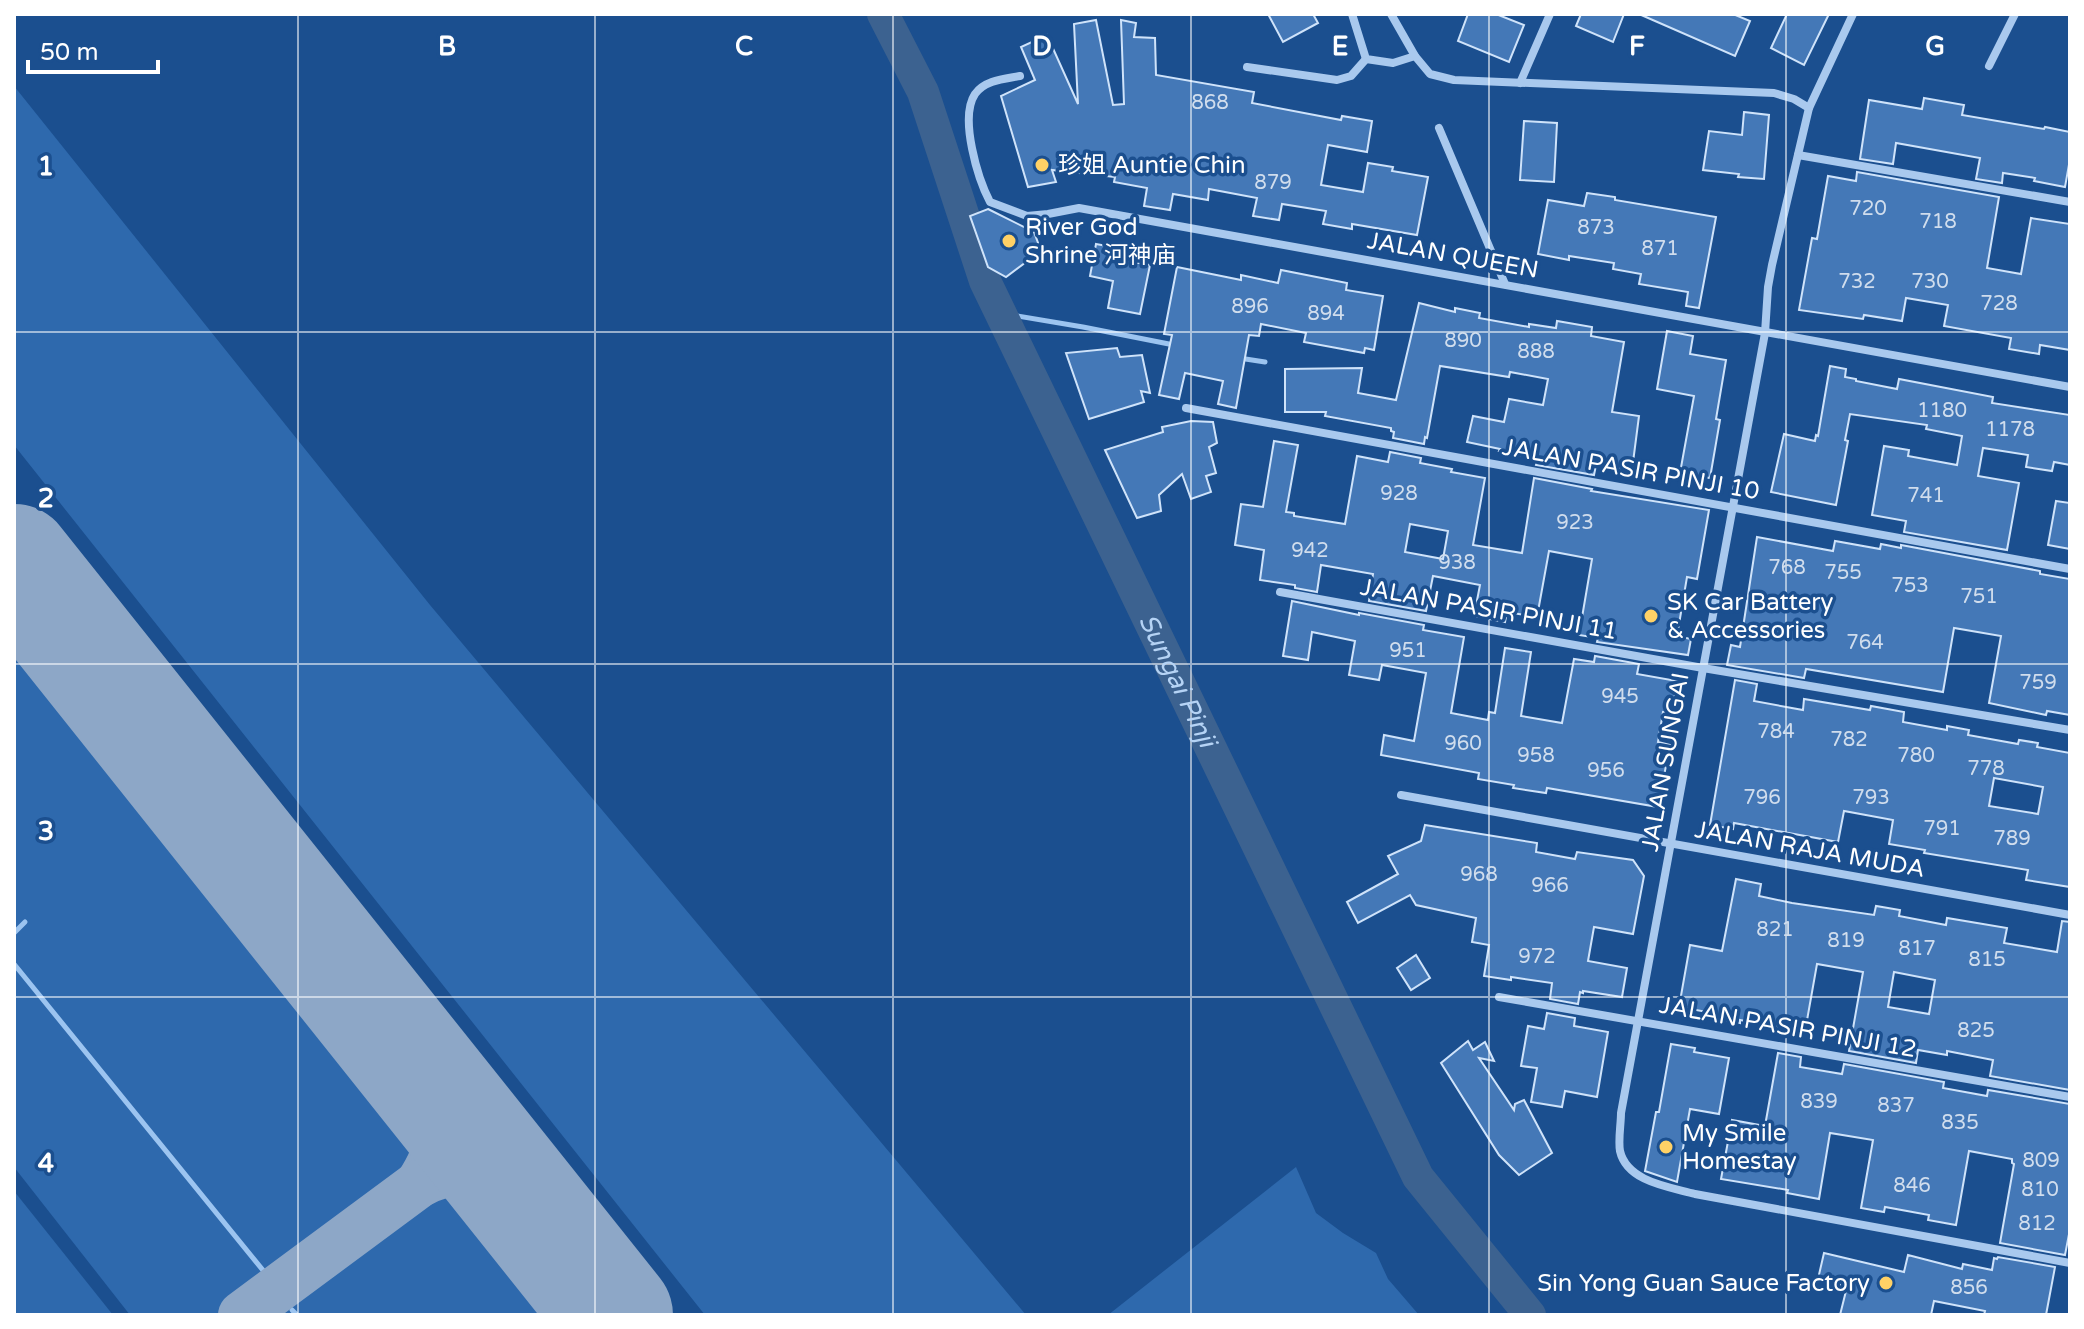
<svg xmlns="http://www.w3.org/2000/svg" width="2084" height="1329" viewBox="0 0 2084 1329" font-family="'Varela Round','Noto Sans SC',sans-serif">
  <style>
    .green { fill: #2e69ad }
    .lines { fill: none; stroke-linecap: round; stroke-linejoin: round }
    .stream { stroke: #9cc4f0; stroke-width: 5 }
    .river { stroke: #3c6290; stroke-width: 32 }
    .taxiway { stroke: #8da7c7; stroke-width: 48 }
    .runway { stroke: #8da7c7; stroke-width: 118 }
    .building { fill: #4478b7; stroke: #cfe3fa; stroke-width: 2; fill-rule: evenodd }
    .street { stroke: #a9c9ee; stroke-width: 8 }
    .grid { fill: none; stroke: #fff; stroke-width: 2; stroke-opacity: 0.55 }
    .poi-dot { fill: #ffd166; stroke: #1b4f8f; stroke-width: 3 }
    .labels { text-anchor: middle; stroke-width: 7; stroke-linejoin: round; paint-order: stroke }
    .number-label { font-size: 20px; fill: #d0dded }
    .poi-label { font-size: 24px; fill: #fff; stroke: #1b4f8f; text-anchor: start }
    .street-label { font-size: 24px; fill: #fff; stroke: #1b4f8f }
    .water-label { font-size: 26px; font-style: italic; fill: #b5d3f5; stroke: #1b4f8f }
    .grid-label { font-size: 26px; text-anchor: middle; font-weight: bold; fill: #fff; stroke: #1b4f8f; stroke-width: 7; stroke-linejoin: round; paint-order: stroke }
  </style>
  <rect width="100%" height="100%" fill="#1b4f8f"/>
  <!-- green -->
  <g class="green">
    <polygon points="14,86 430,605 1026,1315 705,1315 14,445"/>
    <polygon points="14,646 417,1150 416,1162 406,1174 219,1315 130,1315 14,1167"/>
    <polygon points="1296,1167 1316,1213 1343,1233 1376,1253 1388,1279 1419,1315 1108,1315"/>
    <polygon points="14,1191 113,1315 14,1315"/>
    <polygon points="442,1199 454,1199 547,1315 276,1315 413,1208 427,1202"/>
  </g>
  <g class="lines">
    <!-- stream -->
    <g class="stream">
      <polyline points="1000,313 1083,327 1174,345"/>
      <polyline points="1239,358 1265,362"/>
      <polyline points="14,933 25,922"/>
      <polyline points="14,964 266,1274"/>
      <polyline points="292,1310 297,1315"/>
    </g>
    <!-- river -->
    <path class="river" id="s1" d="M883,14L923,92L985,281L1418,1177L1530,1315"/>
    <!-- taxiway -->
    <g class="taxiway">
      <path d="M419,1184C444,1146 444,1122 427,1081"/>
      <path d="M242,1315L419,1184C457,1162 491,1176 523,1201"/>
    </g>
    <!-- runway -->
    <polyline class="runway" points="14,563 614,1315"/>
  </g>
  <!-- building -->
  <g class="building">
    <polygon points="1268,14 1313,14 1318,23 1283,42"/>
    <polygon points="1468,14 1496,14 1524,25 1509,62 1458,41"/>
    <polygon points="1581,14 1624,14 1613,42 1576,26"/>
    <polygon points="1639,14 1733,14 1750,21 1735,56"/>
    <polygon points="1787,14 1829,14 1804,65 1771,48"/>
    <polygon points="1096,20 1113,105 1124,104 1121,20 1136,23 1134,37 1155,38 1156,75 1254,92 1252,103 1341,120 1342,116 1372,121 1367,152 1328,145 1321,185 1363,192 1368,163 1393,167 1392,171 1428,177 1417,235 1352,224 1352,229 1323,224 1326,211 1282,204 1279,220 1253,216 1257,198 1209,189 1208,200 1173,194 1170,210 1144,206 1147,188 1114,182 1115,177 1052,170 1056,182 1028,187 1001,96 1035,80 1021,47 1047,35 1078,104 1074,24"/>
    <polygon points="1924,98 1964,105 1962,115 2044,129 2045,127 2070,132 2070,159 2065,187 2034,181 2035,178 2003,173 2002,183 1976,179 1980,158 1896,143 1893,164 1860,159 1869,100 1922,109"/>
    <polygon points="1744,112 1769,115 1764,179 1738,177 1739,174 1703,170 1709,131 1742,135"/>
    <polygon points="1524,121 1557,123 1554,182 1520,180"/>
    <polygon points="1857,172 1999,197 1987,268 2021,274 2031,218 2070,224 2070,350 2040,345 2039,354 2009,349 2011,338 1944,326 1948,305 1906,298 1902,321 1864,315 1863,319 1799,310 1812,238 1817,239 1828,176 1856,181"/>
    <polygon points="1587,193 1615,197 1615,200 1716,217 1699,308 1686,306 1688,292 1639,284 1641,274 1613,269 1614,263 1569,256 1569,260 1538,254 1548,200 1584,206"/>
    <polygon points="988,209 1034,232 1041,251 1006,277 988,267 970,216"/>
    <polygon points="1096,244 1129,250 1127,261 1150,265 1140,314 1108,308 1113,281 1090,276"/>
    <polygon points="1177,267 1241,280 1241,275 1278,283 1281,270 1347,283 1346,290 1383,296 1374,350 1365,348 1364,353 1304,342 1306,333 1261,324 1259,336 1249,335 1236,408 1218,404 1223,381 1185,373 1179,399 1159,395 1172,335 1164,334"/>
    <polygon points="1419,303 1455,312 1455,308 1480,313 1479,318 1529,327 1529,324 1556,328 1557,321 1592,327 1591,336 1624,342 1612,412 1639,416 1632,470 1596,465 1594,475 1536,465 1537,461 1533,461 1534,458 1499,451 1500,449 1467,442 1473,416 1504,422 1509,399 1543,405 1548,379 1510,372 1509,377 1440,366 1427,438 1425,437 1424,444 1393,438 1394,432 1391,431 1391,428 1325,416 1326,412 1285,412 1285,369 1362,368 1358,393 1396,400"/>
    <polygon points="1667,331 1693,336 1690,354 1726,360 1716,419 1720,420 1710,478 1680,473 1694,396 1657,389"/>
    <polygon points="1117,348 1120,357 1142,355 1150,393 1141,391 1144,402 1089,419 1066,353"/>
    <polygon points="1830,366 1846,369 1845,377 1856,379 1856,381 1897,389 1899,379 1993,397 1992,403 2070,415 2070,465 2054,462 2052,471 2026,467 2028,455 1983,448 1978,476 2019,483 2007,550 1904,532 1906,521 1872,515 1884,446 1909,450 1908,456 1957,465 1962,436 1926,429 1927,425 1850,414 1845,440 1848,441 1836,505 1771,492 1784,434 1815,441 1816,435 1818,436"/>
    <polygon points="1191,421 1213,422 1217,443 1209,447 1216,473 1206,476 1211,492 1191,499 1182,474 1159,495 1161,511 1137,518 1105,450 1163,432 1162,427"/>
    <path d="M1274,441L1298,445L1286,512L1294,513V516L1345,524L1357,456L1388,462L1390,452L1421,458L1420,463L1452,469L1451,472L1485,478L1473,545L1522,553L1534,478L1592,489L1591,491L1709,510L1697,579L1687,577L1677,636L1691,639L1688,655L1597,642L1598,638L1579,635L1592,559L1549,551L1537,617L1507,612L1505,622L1474,616L1480,585L1433,576L1426,611L1369,601L1373,574L1321,565L1317,592L1295,588V585L1260,580L1264,550L1235,545L1241,504L1263,507ZM1410,524L1448,531L1443,559L1405,552Z"/>
    <polygon points="2056,501 2070,503 2070,549 2048,545"/>
    <polygon points="1757,537 1833,551 1835,541 1880,549 1881,544 1901,548 1901,545 2040,571 2040,574 2070,579 2070,715 2047,711 2046,715 1989,703 2001,636 1954,628 1943,692 1806,669 1804,678 1727,665 1731,645 1740,647"/>
    <polygon points="1292,601 1359,615 1359,613 1424,625 1423,630 1464,637 1451,713 1488,720 1489,712 1495,713 1505,648 1531,652 1521,716 1562,723 1574,659 1594,662 1595,656 1639,664 1637,674 1677,681 1672,714 1663,712 1658,742 1670,745 1658,807 1547,788 1546,793 1513,788 1514,785 1478,779 1479,773 1381,755 1384,735 1414,741 1426,673 1382,665 1379,680 1349,675 1355,641 1312,632 1308,660 1283,656"/>
    <path d="M1735,680L1757,684L1754,701L1803,710L1804,699L1870,710L1871,706L1904,712L1903,722L1947,730V726L1969,730L1968,735L2018,744L2019,740L2038,743L2037,747L2070,753V887L2026,880L2028,870L1924,853L1925,850L1889,844L1893,820L1844,811L1838,842L1734,823L1733,829L1710,825ZM1994,778L2043,787L2038,814L1989,806Z"/>
    <polygon points="1425,825 1537,843 1536,852 1575,859 1577,852 1633,860 1644,876 1633,934 1594,927 1588,961 1627,968 1622,997 1583,991 1583,993 1580,992 1578,1004 1550,999 1552,983 1511,977 1511,980 1484,976 1489,945 1472,942 1476,918 1416,905 1410,895 1358,923 1347,902 1398,874 1388,856 1421,841"/>
    <path d="M1736,879L1761,884L1759,896L1792,903L1874,915L1876,906L1900,910L1899,916L1946,925L1947,918L2007,928L2004,943L2057,952L2062,921L2070,922V1090L1990,1076L1993,1060L1947,1051V1055L1918,1050L1916,1063L1849,1051L1863,972L1817,964L1806,1026L1778,1021L1777,1027L1740,1020V1023L1712,1018L1713,1013L1679,1007L1690,945L1722,951ZM1894,972L1935,980L1929,1014L1888,1007Z"/>
    <polygon points="1416,955 1430,978 1411,990 1397,968"/>
    <polygon points="1547,1013 1575,1018 1574,1026 1608,1032 1597,1097 1565,1091 1562,1107 1531,1102 1537,1068 1521,1066 1528,1026 1544,1029"/>
    <polygon points="1468,1041 1473,1050 1485,1042 1494,1061 1479,1058 1514,1110 1515,1104 1524,1100 1552,1153 1519,1175 1499,1155 1441,1063"/>
    <polygon points="1671,1044 1695,1048 1694,1052 1729,1058 1719,1114 1690,1109 1677,1182 1645,1171 1656,1112 1659,1112"/>
    <polygon points="1778,1053 1801,1057 1800,1067 1842,1074 1844,1064 1944,1082 1943,1088 1987,1096 1988,1090 2070,1104 2070,1229 2065,1255 2000,1243 2014,1164 2012,1163 2012,1159 1969,1151 1956,1225 1928,1220 1929,1215 1885,1207 1884,1212 1861,1208 1873,1140 1830,1133 1819,1199 1787,1193 1788,1190 1721,1179 1732,1120 1765,1126"/>
    <polygon points="1824,1253 1904,1272 1908,1255 1962,1269 1963,1264 1992,1270 1994,1258 1997,1259 1998,1257 2055,1267 2046,1315 1984,1315 1985,1311 1934,1301 1931,1315 1840,1315 1847,1287 1818,1279"/>
  </g>
  <g class="lines">
    <!-- street -->
    <g class="street">
      <polyline points="1352,14 1366,59 1393,63 1415,56"/>
      <polyline points="1391,14 1415,56 1430,74 1454,80 1774,93 1794,99 1809,108"/>
      <path d="M1853,14L1809,108L1772,265L1768,287L1765,333L1621,1113C1621,1124 1618,1140 1620,1151C1627,1182 1670,1187 1695,1194L2070,1263"/>
      <polyline points="1989,66 2015,14"/>
      <polyline points="1247,67 1337,80 1351,76 1366,59"/>
      <path d="M1020,76C1004,79 985,80 975,94C959,118 978,179 990,202L1027,216L1048,214L1079,208L2070,387"/>
      <polyline points="1520,83 1550,14"/>
      <polyline points="1439,128 1505,284"/>
      <polyline points="1798,155 2070,202"/>
      <polyline points="1186,408 2070,569"/>
      <polyline points="1280,592 1703,668 2070,730"/>
      <polyline points="1401,795 2070,915"/>
      <polyline points="1499,997 2070,1097"/>
    </g>
  </g>
  <!-- grid -->
  <path class="grid" d="M298,14V1315M595,14V1315M893,14V1315M1191,14V1315M1489,14V1315M1786,14V1315M14,332H2070M14,664H2070M14,997H2070"/>
  <!-- markers -->
  <g class="poi-dot">
    <circle cx="1042" cy="165" r="8"/>
    <circle cx="1009" cy="241" r="8"/>
    <circle cx="1651" cy="616" r="8"/>
    <circle cx="1666" cy="1147" r="8"/>
    <circle cx="1886" cy="1283" r="8"/>
  </g>
  <g class="labels">
    <!-- number labels -->
    <g class="number-label">
      <text x="1210" y="109">868</text>
      <text x="1273" y="189">879</text>
      <text x="1868" y="215">720</text>
      <text x="1938" y="228">718</text>
      <text x="1596" y="234">873</text>
      <text x="1660" y="255">871</text>
      <text x="1857" y="288">732</text>
      <text x="1930" y="288">730</text>
      <text x="1999" y="310">728</text>
      <text x="1250" y="313">896</text>
      <text x="1326" y="320">894</text>
      <text x="1463" y="347">890</text>
      <text x="1536" y="358">888</text>
      <text x="1942" y="417">1180</text>
      <text x="2010" y="436">1178</text>
      <text x="1399" y="500">928</text>
      <text x="1926" y="502">741</text>
      <text x="1575" y="529">923</text>
      <text x="1310" y="557">942</text>
      <text x="1457" y="569">938</text>
      <text x="1787" y="574">768</text>
      <text x="1843" y="579">755</text>
      <text x="1910" y="592">753</text>
      <text x="1979" y="603">751</text>
      <text x="1865" y="649">764</text>
      <text x="1408" y="657">951</text>
      <text x="2038" y="689">759</text>
      <text x="1620" y="703">945</text>
      <text x="1776" y="738">784</text>
      <text x="1849" y="746">782</text>
      <text x="1463" y="750">960</text>
      <text x="1536" y="762">958</text>
      <text x="1916" y="762">780</text>
      <text x="1986" y="775">778</text>
      <text x="1606" y="777">956</text>
      <text x="1762" y="804">796</text>
      <text x="1871" y="804">793</text>
      <text x="1942" y="835">791</text>
      <text x="2012" y="845">789</text>
      <text x="1479" y="881">968</text>
      <text x="1550" y="892">966</text>
      <text x="1775" y="936">821</text>
      <text x="1846" y="947">819</text>
      <text x="1917" y="955">817</text>
      <text x="1537" y="963">972</text>
      <text x="1987" y="966">815</text>
      <text x="1976" y="1037">825</text>
      <text x="1819" y="1108">839</text>
      <text x="1896" y="1112">837</text>
      <text x="1960" y="1129">835</text>
      <text x="2041" y="1167">809</text>
      <text x="1912" y="1192">846</text>
      <text x="2040" y="1196">810</text>
      <text x="2037" y="1230">812</text>
      <text x="1969" y="1294">856</text>
    </g>
    <!-- poi labels -->
    <g class="poi-label">
      <text x="1058" y="173">珍姐 Auntie Chin</text>
      <text x="1025" y="235">River God<tspan x="1025" dy="28">Shrine 河神庙</tspan></text>
      <text x="1667" y="610">SK Car Battery<tspan x="1667" dy="28">&amp; Accessories</tspan></text>
      <text x="1682" y="1141">My Smile<tspan x="1682" dy="28">Homestay</tspan></text>
      <text x="1870" y="1291" text-anchor="end">Sin Yong Guan Sauce Factory</text>
    </g>
    <!-- street labels -->
    <g class="street-label">
      <text transform="translate(1453 255) rotate(10)" y="8">JALAN QUEEN</text>
      <text transform="translate(1631 469) rotate(10)" y="8">JALAN PASIR PINJI 10</text>
      <text transform="translate(1489 609) rotate(10)" y="8">JALAN PASIR PINJI 11</text>
      <text transform="translate(1665 762) rotate(-80)" y="8">JALAN SUNGAI</text>
      <text transform="translate(1810 849) rotate(10)" y="8">JALAN RAJA MUDA</text>
      <text transform="translate(1788 1027) rotate(10)" y="8">JALAN PASIR PINJI 12</text>
    </g>
    <!-- water labels -->
    <g class="water-label">
      <text dy="9" stroke="none"><textPath href="#s1" startOffset="730">Sungai Pinji</textPath></text>
    </g>
  </g>
  <g class="grid-label">
    <text x="447" y="55">B</text>
    <text x="744" y="55">C</text>
    <text x="1042" y="55">D</text>
    <text x="1340" y="55">E</text>
    <text x="1637" y="55">F</text>
    <text x="1935" y="55">G</text>
    <text x="46" y="175">1</text>
    <text x="46" y="507">2</text>
    <text x="46" y="840">3</text>
    <text x="46" y="1172">4</text>
  </g>
  <!-- border -->
  <rect width="2084" height="1329" fill="none" stroke="#ffffff" stroke-width="32"/>
  <!-- scale -->
  <path d="M28 60v12h130v-12" fill="none" stroke="#ffffff" stroke-width="4"/>
  <text x="40" y="60" font-size="24" fill="#ffffff" stroke="#1b4f8f" stroke-width="6" paint-order="stroke">50 m</text>
</svg>
